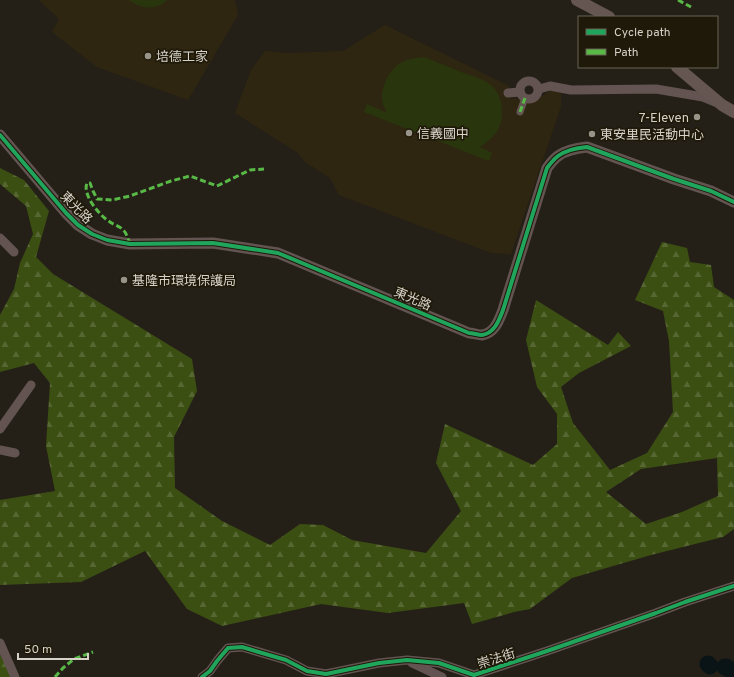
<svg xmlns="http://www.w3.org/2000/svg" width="734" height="677" viewBox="0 0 734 677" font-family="Overpass,'Noto Sans TC',sans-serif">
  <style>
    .built { fill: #2f2611 }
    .grass { fill: #29360d }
    .forest { fill: url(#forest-firs); fill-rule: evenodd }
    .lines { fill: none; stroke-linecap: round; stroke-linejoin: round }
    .river { stroke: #0a1416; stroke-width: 17 }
    .pedestrian { stroke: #635452; stroke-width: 7 }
    .minor { stroke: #635452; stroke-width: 9 }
    .tertiary { stroke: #635452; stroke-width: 11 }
    .secondary { stroke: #655652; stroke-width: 12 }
    .quiet { stroke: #58b947; stroke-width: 3; stroke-dasharray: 6 3; stroke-linecap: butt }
    .cycleway-casing { stroke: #1f1909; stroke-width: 6 }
    .cycleway { stroke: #20a55d; stroke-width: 4 }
    .poi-dot { fill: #98948a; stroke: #1f1909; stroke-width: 1.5 }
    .labels { text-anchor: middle; stroke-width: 3.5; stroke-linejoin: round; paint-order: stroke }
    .poi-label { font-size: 13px; fill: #d6d2c8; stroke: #1f1909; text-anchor: start }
    .street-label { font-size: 13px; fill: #d6d2c8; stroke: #1f1909 }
  </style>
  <defs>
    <pattern id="forest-firs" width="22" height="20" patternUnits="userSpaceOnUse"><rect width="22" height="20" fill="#3c4f12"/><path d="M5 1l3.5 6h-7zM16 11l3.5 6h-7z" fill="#576733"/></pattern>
  </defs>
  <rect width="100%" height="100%" fill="#242017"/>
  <!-- built -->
  <g class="built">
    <polygon points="39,0 235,0 238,15 188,100 97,67 52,32 59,19"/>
    <polygon points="385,25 509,86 508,93 510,99 515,98 525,103 532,103 545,94 551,90 561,90 561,106 511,254 491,253 339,195 330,178 305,162 298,153 235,113 251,70 265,51 287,53 343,51"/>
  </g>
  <!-- grass -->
  <g class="grass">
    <path d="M129,0H167C156,11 141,9 129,0Z"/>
    <path d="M424,57C436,62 449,67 461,72C472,76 486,79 494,88C500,95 502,104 502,113C501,131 493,138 480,147L492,153L489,161L364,112L367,104L387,113C386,110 384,107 383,104C379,90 388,72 399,64C406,59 416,58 424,57Z"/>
  </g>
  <!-- forest -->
  <g class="forest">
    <path d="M0,168L24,180L49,211L36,257L53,274L192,359L197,391L174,437L175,488L222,521L270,545L300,524L323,525L352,540L426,553L461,511L436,463L445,424L533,465L557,444V414L537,387L526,340L536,300L608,345L618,332L631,346L579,373L561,387L573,423L610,470L647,453L673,412L669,341L663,311L635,300L662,242L687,248L690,262L711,265L714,287L734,300V529L723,537L651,555L572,578L530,609L514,612L472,624L464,603L388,613L321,604L222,626L187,609L145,551L81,582L0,585V500L55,491L46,446L50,383L34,363L0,372V315L14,289L20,263L33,234L26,206L0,184ZM717,458L718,496L682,512L646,524L606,492L641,469Z"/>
    <polygon points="0,654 11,677 0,677"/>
  </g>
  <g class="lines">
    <!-- river -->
    <g class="river">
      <polyline points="708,664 710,666"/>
      <polyline points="725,667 726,667 734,672"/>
    </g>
    <!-- pedestrian -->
    <polyline class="pedestrian" points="520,112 525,98"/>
    <!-- minor -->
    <g class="minor">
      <circle cx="529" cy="90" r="9"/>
      <polyline points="539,89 550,86 571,90 656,89 703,97 715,102"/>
      <polyline points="508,93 520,92"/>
      <polyline points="0,238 14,252"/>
      <polyline points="0,429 31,385"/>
      <polyline points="0,450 15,453"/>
      <polyline points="0,643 15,677"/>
      <polyline points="412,663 442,677"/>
      <polyline points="202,677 210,671 217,661 228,648 242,647 286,660 307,671 326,674 379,663 407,660 439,663 474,675 547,651 656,613 685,602 734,586"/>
    </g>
    <!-- tertiary -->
    <path class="tertiary" d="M0,135L66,213L78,225L92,234L107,240L130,244L213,243L278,253L469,333C473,333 478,335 482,335C495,333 499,320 503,310L547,168C550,164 554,159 558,156C566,150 577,148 587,147L674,179L711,191L734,202"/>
    <!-- secondary -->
    <g class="secondary">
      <polyline points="577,0 609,17"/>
      <polyline points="677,67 722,105 734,112"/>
    </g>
    <!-- quiet -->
    <g class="quiet">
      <polyline points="678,0 691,7"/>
      <polyline points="520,112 525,98"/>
      <path d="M130,244C128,240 127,233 123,230C120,226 114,225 110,222C100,216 82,195 87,183H90L93,191L97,199L112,200L130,196L171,181L190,176L217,186L250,170L264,169"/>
      <polyline points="55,677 63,668 74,659 93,652"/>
    </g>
    <!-- cycleway casing -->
    <g class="cycleway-casing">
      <g id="cycleway">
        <path d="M0,135L66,213L78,225L92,234L107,240L130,244L213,243L278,253L469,333C473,333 478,335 482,335C495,333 499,320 503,310L547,168C550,164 554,159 558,156C566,150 577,148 587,147L674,179L711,191L734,202"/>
        <polyline points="202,677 210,671 217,661 228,648 242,647 286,660 307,671 326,674 379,663 407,660 439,663 474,675 547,651 656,613 685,602 734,586"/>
      </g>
    </g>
    <!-- cycleway -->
    <use href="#cycleway" class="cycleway"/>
  </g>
  <!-- markers -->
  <g class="poi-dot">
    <circle cx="148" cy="56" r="4"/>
    <circle cx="697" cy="117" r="4"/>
    <circle cx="409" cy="133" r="4"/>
    <circle cx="592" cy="134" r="4"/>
    <circle cx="124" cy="280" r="4"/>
  </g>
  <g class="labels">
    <!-- poi labels -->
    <g class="poi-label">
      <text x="156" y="61">培德工家</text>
      <text x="689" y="122" text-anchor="end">7-Eleven</text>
      <text x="417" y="138">信義國中</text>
      <text x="600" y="139">東安里民活動中心</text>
      <text x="132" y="285">基隆市環境保護局</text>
    </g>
    <!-- street labels -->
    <g class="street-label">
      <text transform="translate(77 207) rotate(45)" y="5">東光路</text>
      <text transform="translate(413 298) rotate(23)" y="5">東光路</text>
      <text transform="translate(496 658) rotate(-18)" y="5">崇法街</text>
    </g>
  </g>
  <!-- legend -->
  <rect x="578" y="16" width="140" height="52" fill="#1f1909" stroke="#686355"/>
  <rect x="586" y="29" width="20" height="6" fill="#20a55d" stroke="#686355"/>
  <text x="614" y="36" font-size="12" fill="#d6d2c8">Cycle path</text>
  <rect x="586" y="49" width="20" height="6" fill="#58b947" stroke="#686355"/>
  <text x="614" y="56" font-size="12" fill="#d6d2c8">Path</text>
  <!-- scale -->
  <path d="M18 653v6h70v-6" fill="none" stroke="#d6d2c8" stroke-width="2"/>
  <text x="24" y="653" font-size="12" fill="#d6d2c8" stroke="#1f1909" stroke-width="3" paint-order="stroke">50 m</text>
</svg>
